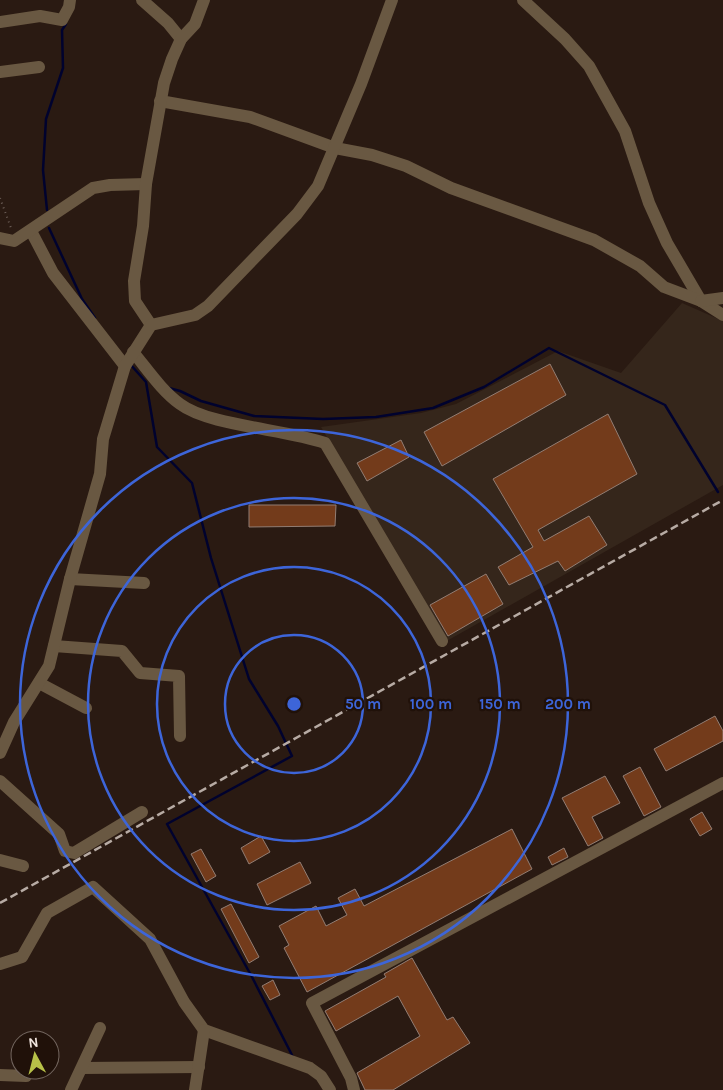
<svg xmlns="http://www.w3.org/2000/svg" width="723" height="1090" viewBox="0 0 723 1090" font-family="Karla,sans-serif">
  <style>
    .industrial { fill: #35261b }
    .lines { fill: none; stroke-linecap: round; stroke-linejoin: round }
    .stream { stroke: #00022e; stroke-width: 2.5 }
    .building { fill: #733b1b; stroke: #927d73 }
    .path { stroke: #6d5f58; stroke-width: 2; stroke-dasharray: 1 4; stroke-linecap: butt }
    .minor { stroke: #695842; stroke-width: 12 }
    .rail { stroke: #b7aba4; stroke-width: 2.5; stroke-dasharray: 8 4; stroke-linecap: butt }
    .ring { fill: none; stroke: #3d65d9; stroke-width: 2.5 }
    .centre { fill: #3d65d9; stroke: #201109; stroke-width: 2.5 }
    .ring-label { font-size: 15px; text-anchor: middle; font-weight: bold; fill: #3d65d9; stroke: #201109; stroke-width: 4.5; stroke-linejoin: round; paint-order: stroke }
  </style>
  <rect width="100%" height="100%" fill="#2a1a12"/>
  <!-- industrial -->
  <polygon class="industrial" points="682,303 723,321 723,485 445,642 321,427 421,413 456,404 558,351 621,373"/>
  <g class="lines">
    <!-- stream -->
    <g class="stream">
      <polyline points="47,210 43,170 46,119 63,68 62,30 66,24"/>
      <polyline points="49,228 82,299 95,318"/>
      <polyline points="130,364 146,382 157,447 192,483 211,558 249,679 278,726 292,756 167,824 252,977 293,1057"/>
      <polyline points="169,388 180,391 201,401 254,416 323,419 376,417 433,408 484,387 549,348 665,405 718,492"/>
    </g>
  </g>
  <!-- building -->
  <g class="building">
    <polygon points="550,364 566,395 442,466 424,432"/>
    <polygon points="608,414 637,474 538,530 544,541 589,516 607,545 565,571 558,561 509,585 498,567 533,547 493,479"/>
    <polygon points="401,440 409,457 367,481 357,463"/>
    <polygon points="249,505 336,505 335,526 249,527"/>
    <polygon points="486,574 503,604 448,636 430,605"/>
    <polygon points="715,716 723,731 723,741 666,771 654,749"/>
    <polygon points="640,767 661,807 644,816 623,776"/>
    <polygon points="605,776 620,803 592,817 603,838 588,846 562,798"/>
    <polygon points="702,812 712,829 700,836 690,819"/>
    <polygon points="512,829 532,869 307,992 284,948 289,945 279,926 316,906 326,926 347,915 338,898 355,889 364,906"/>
    <polygon points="261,836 270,852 249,864 241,848"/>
    <polygon points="564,848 568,857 552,865 548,857"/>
    <polygon points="201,849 216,876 206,882 191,854"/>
    <polygon points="300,862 311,883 267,905 257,884"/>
    <polygon points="231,904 259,957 249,963 221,909"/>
    <polygon points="412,958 447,1020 453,1017 470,1043 393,1090 365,1090 357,1073 420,1036 398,996 336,1031 325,1011 386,977 384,974"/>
    <polygon points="273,980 280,995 270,1000 262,986"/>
  </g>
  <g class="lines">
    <!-- path -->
    <polyline class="path" points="0,198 11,228"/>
    <!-- minor -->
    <g class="minor">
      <polyline points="142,0 168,23 181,39"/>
      <polyline points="523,0 565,39 589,66 625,131 649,203 667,243 701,301"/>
      <polyline points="0,22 40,16 62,20 69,7 70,0"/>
      <polyline points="0,72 39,67"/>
      <polyline points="160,101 250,117 335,148 372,155 406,166 451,188 594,240 640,266 664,287 701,301 723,315"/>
      <polyline points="31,231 53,273 125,366"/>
      <polyline points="0,238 14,241 93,188 110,185 146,184"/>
      <polyline points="701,301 723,298"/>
      <polyline points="151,325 135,301 134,281 143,226 146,184 164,83 172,59 181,39 195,24 204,0"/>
      <path d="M133,352C148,370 161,390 180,404C209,426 286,429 325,443L442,641"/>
      <polyline points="70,579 144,583"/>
      <polyline points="54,646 122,651 140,673 179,676 180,736"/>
      <polyline points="39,683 86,708"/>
      <polyline points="0,753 14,722 49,666 70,579 100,474 103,439 125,366 151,325 195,315 208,306 297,214 318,186 361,84 392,0"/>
      <polyline points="0,781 59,834 65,851 74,853 142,812"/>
      <polyline points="0,860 23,866"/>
      <polyline points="0,964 22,957 47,913 93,887 150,939 184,1002 204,1030 310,1068 321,1076 330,1090"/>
      <polyline points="50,1059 53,1059"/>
      <polyline points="82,1068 199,1067"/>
      <polyline points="0,1075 26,1076 27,1070"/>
      <polyline points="71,1090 100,1028"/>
      <polyline points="195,1090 204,1030"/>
      <polyline points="354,1090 351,1078 312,1003 723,783"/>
    </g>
    <!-- rail -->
    <polyline class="rail" points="0,903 723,500"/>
  </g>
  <!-- distance rings -->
  <g class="ring">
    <circle cx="294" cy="704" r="69"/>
    <circle cx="294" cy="704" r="137"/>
    <circle cx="294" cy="704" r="206"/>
    <circle cx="294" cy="704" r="274"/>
  </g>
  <circle cx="294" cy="704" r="8" class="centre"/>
  <g class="ring-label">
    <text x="363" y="709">50 m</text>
    <text x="431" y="709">100 m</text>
    <text x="500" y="709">150 m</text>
    <text x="568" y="709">200 m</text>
  </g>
  <!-- north arrow -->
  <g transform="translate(35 1055) rotate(353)"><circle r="24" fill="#201109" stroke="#73665f"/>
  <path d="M0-4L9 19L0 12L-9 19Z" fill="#b7c148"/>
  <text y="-8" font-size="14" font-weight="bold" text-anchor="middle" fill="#f0e5df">N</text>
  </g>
</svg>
